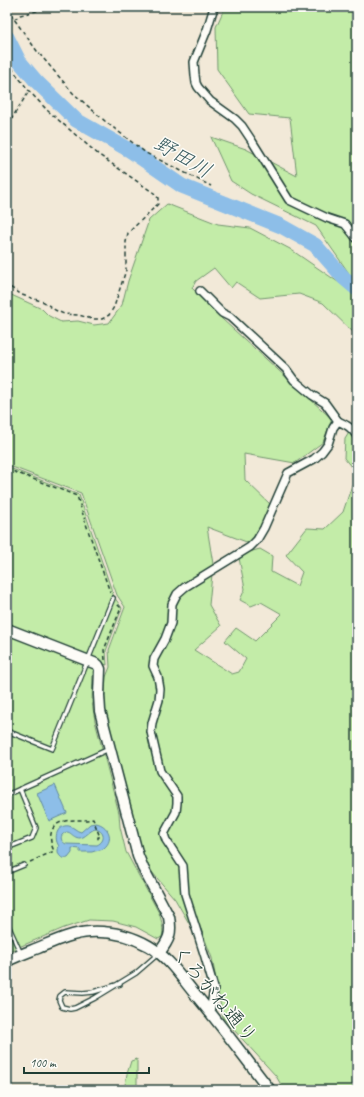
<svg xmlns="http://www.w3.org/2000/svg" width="364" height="1097" viewBox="0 0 364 1097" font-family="Caveat,'Klee One',sans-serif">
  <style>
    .green { fill: #c3eca8; stroke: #71946e }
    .water { fill: #8dbee8; stroke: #618aa0; fill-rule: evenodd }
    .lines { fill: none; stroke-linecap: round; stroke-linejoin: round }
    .river { stroke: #8dbee8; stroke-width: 15 }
    .lane-casing { stroke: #1f3d34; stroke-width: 6 }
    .street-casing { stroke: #1f3d34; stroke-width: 10 }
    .secondary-casing { stroke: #1f3d34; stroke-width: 13 }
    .path { stroke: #1f3d34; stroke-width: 1.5; stroke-dasharray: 4 3; stroke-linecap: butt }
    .lane { stroke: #fdfcf7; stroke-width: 3.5 }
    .street { stroke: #fdfcf7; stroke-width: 7 }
    .secondary { stroke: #fdfcf7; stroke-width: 10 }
    .labels { text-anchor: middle; stroke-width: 3; stroke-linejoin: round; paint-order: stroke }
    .street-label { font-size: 20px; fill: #1f3d34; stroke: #fdfcf7 }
    .water-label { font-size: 21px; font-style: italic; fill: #3a5d61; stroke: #fdfcf7 }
  </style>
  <rect width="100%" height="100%" fill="#f2e9d8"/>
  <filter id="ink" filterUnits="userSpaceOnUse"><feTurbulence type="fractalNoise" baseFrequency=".025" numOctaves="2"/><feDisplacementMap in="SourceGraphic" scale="8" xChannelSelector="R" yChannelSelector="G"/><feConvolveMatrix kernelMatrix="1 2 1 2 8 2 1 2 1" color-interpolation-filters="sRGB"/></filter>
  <g filter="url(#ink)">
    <!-- green -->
    <g class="green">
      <polygon points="225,7 357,7 357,281 353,279 316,226 251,194 231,181 211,137 246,149 297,176 290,118 249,114 217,69 216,27"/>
      <polygon points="167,204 218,224 250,228 290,249 357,295 357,336 323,303 299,294 260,298 236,282 231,288 214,268 196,281 192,288 222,319 332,419 323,442 295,463 244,454 245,480 271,505 259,529 249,543 207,527 213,564 209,605 221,626 194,650 232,674 239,672 246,659 225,641 236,628 255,641 282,614 261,602 251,606 240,600 245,589 239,558 245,553 260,549 272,556 271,572 297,586 302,572 286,555 307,528 325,529 343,512 356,473 344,458 345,439 350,431 357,439 357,1090 284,1090 276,1076 223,1018 212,958 201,929 190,925 175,899 145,864 104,706 106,677 110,667 109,650 125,607 117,595 81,493 7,465 7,293 42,309 49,316 61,322 78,321 94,325 109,323 122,305 128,281 149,220"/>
      <path d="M7,467L79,495L114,597L122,608L106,651L107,665L104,664L93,671L92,702L95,721L119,813L120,827L126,852L159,913C162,922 164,929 162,937L158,939L136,927L113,921L89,920L64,928L7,952Z"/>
      <polygon points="137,1059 137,1090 124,1090 127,1074 131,1061"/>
    </g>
    <!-- water -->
    <g class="water">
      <polygon points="55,785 67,813 49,821 37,793"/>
      <path d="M96,823C108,825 115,839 104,848C101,851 96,850 92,852H80V849L72,848V853L68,858C60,860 56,853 59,846C53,838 57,824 69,826C74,827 76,831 81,832L90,824ZM95,829C105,831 106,841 97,845L66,844C62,842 60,839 62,835C70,827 71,838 80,838C86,837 89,831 95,829Z"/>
    </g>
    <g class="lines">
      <!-- river -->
      <polyline class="river" points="7,37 19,61 36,81 76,120 131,151 182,186 281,226 315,245 344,278 357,289"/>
      <!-- lane casing -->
      <g class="lane-casing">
        <g id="lane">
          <polyline points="7,731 52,749 113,598"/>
          <polyline points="7,795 109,749"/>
          <polyline points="7,848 32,838 36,828 20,789"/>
          <polyline points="7,872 24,865"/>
          <polyline points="7,923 21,954"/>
          <polyline points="120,984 93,992 83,993 65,992 60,996 59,1000 62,1007 70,1009 75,1008 95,998 136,973 158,954"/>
        </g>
      </g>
      <!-- street casing -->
      <g class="street-casing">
        <g id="street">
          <polyline points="214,7 207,30 194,62 195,75 196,83 198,87 210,101 235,119 242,126 252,141 289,200 327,218 345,224 357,239"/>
          <polyline points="200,291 222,313 230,317 286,369 294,380 312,395 325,403 338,421"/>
          <path d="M210,1012L214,988L205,957L185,894L183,866L166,840L164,834L176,812L177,803V796L160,771L151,732L152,723L159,700L160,689L158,677L153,666L154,659L165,639L171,623L172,604L177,594L185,587L250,547L257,540L264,528L288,473L314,459L322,452L328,444L333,428L338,421C347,425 352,428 357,436"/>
        </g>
      </g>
      <!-- secondary casing -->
      <g class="secondary-casing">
        <g id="secondary">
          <path d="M7,629L94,663L98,665L100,669L99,695L100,711L138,856L143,868L169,917C172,934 169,940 159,953"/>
          <path d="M7,961C17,956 28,952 38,948C55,941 72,933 90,932C110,931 131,936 149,946C168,957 181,977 195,994C221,1025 245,1058 270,1090"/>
        </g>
      </g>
      <!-- path -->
      <g class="path">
        <polyline points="7,8 14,19 37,51 73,93 106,122 146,153 211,186"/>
        <polyline points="14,19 20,15 53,7"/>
        <polyline points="7,62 29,91 48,111 99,155 154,193 158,198 158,204 128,233 126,242 126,270 114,307 109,315 102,319 92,319 79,315 64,314 55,310 44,302 22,295 7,285"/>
        <polyline points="7,126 29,91"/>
        <polyline points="7,469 77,496 89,533 110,592"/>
        <polyline points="105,660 104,650 121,608 117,604"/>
        <path d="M30,862L54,851C48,839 49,824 65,821C74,819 83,821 93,819L100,837H98V842"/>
      </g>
      <!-- lane -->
      <use href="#lane" class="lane"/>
      <!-- street -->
      <use href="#street" class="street"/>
      <!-- secondary -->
      <use href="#secondary" class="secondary"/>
    </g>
  </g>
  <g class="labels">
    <!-- street labels -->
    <g class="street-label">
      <text transform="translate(215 994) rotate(50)" y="7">くろがね通り</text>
    </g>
    <!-- water labels -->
    <g class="water-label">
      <text transform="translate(183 157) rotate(30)" y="7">野田川</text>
    </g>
  </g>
  <!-- margin -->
  <rect width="364" height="1097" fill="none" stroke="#fdfcf7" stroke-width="24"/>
  <rect x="12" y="12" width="340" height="1073" fill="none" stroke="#1f3d34" stroke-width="1.5" filter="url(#ink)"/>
  <!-- scale -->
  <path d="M24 1067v6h125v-6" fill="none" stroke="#1f3d34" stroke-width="2"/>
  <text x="30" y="1067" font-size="12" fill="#1f3d34" stroke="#fdfcf7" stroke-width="3" paint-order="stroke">100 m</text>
</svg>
